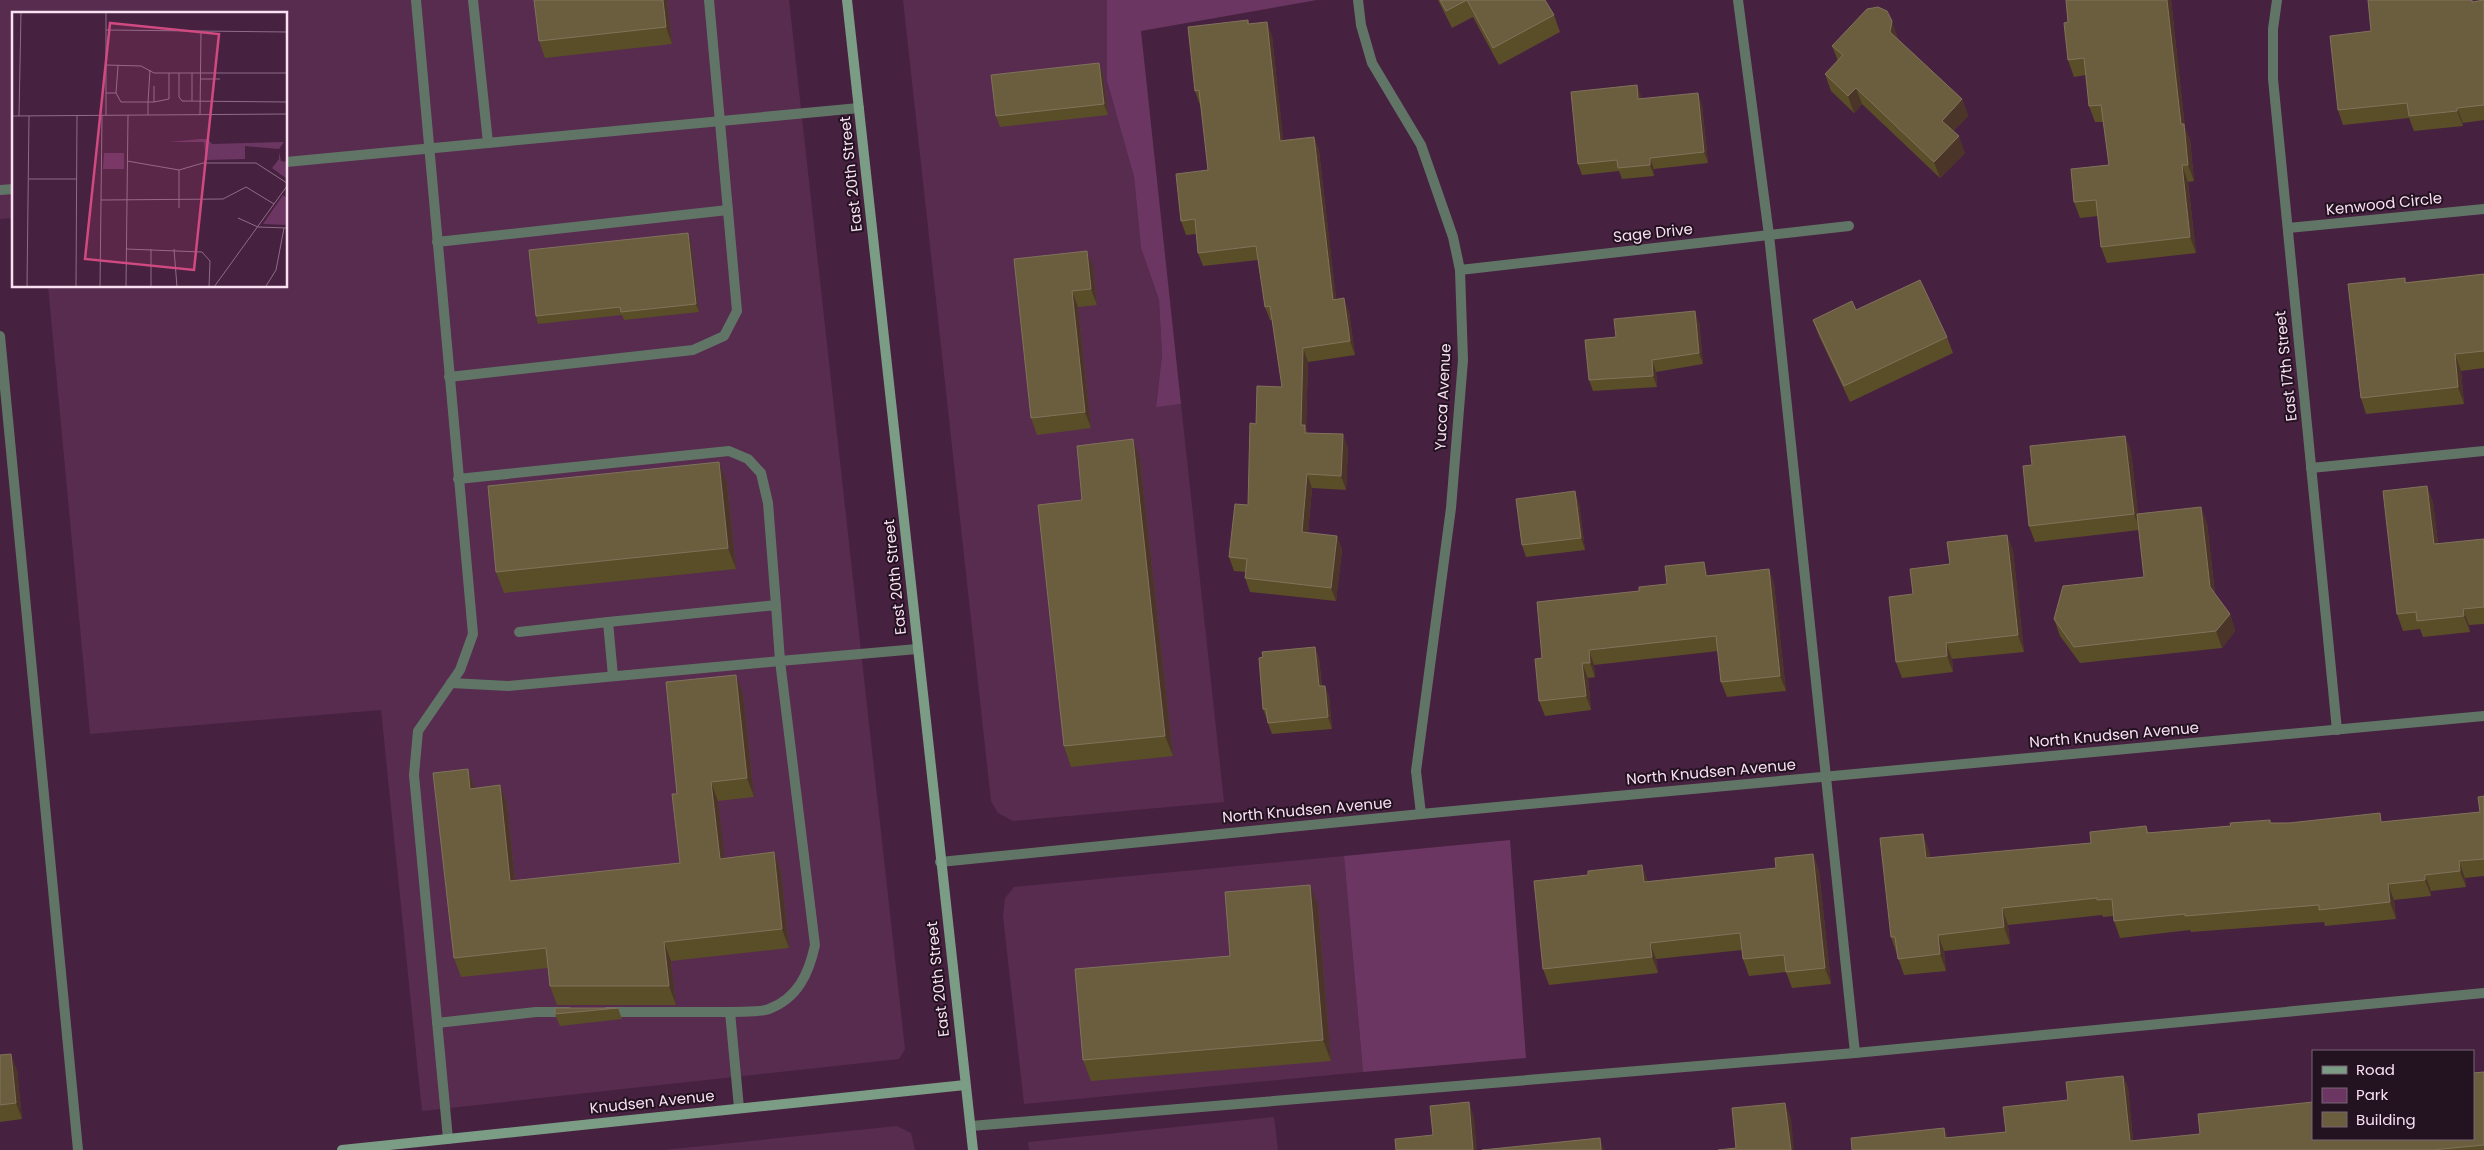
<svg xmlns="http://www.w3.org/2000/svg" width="2484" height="1150" viewBox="0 0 2484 1150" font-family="Poppins,sans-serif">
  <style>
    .built { fill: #572c4f }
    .green { fill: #6c3662 }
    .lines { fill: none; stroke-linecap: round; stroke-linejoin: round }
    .lane { stroke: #617567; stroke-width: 10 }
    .street { stroke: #617567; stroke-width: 10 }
    .secondary { stroke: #7b9c85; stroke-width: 10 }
    .wall { fill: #5a4e29 }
    .shaded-wall { fill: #4b3529 }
    .building { fill: #6b5e3f; stroke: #81725b }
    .labels { text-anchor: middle; stroke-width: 4; stroke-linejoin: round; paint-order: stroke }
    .street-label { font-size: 15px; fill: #f8dff2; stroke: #231220 }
    .inset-road { fill: none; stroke: #8e6d87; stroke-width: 1 }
    .view { fill: #d04a81; fill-opacity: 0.15; stroke: #d04a81; stroke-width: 2.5 }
    .inset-edge { fill: none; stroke: #f8dff2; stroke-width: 2.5 }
  </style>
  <rect width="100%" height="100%" fill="#472140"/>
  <!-- built -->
  <g class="built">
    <polygon points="0,0 789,0 905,1049 899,1059 422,1111 381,710 90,734 48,286 286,286 286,14 14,14 14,218 0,219"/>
    <polygon points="903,0 1107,0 1107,81 1134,177 1141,248 1159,300 1162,355 1156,406 1181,404 1224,802 1013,821 998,813 991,801"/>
    <polygon points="1344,856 1363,1072 1024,1104 1003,916 1005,898 1014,887"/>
    <polygon points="1274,1117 1278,1150 1029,1150 1028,1142"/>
    <polygon points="897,1126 911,1133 915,1150 663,1150"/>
  </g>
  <!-- green -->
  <g class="green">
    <polygon points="1107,0 1317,0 1141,31 1181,404 1156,407 1162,355 1159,300 1141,248 1134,177 1107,81"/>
    <polygon points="1510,840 1526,1058 1363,1072 1344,856"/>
  </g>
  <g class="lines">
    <!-- lane -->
    <g class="lane">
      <polyline points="416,0 473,634 460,670 418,731 414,775 448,1139"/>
      <polyline points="473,0 488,143"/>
      <polyline points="1738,0 1769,235 1855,1053"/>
      <polyline points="286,162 859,108"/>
      <polyline points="0,190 14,189"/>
      <polyline points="437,242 728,210"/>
      <polyline points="0,336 78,1150"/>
      <polyline points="449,377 693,350 724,336 737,311 709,0"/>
      <polyline points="2311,468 2484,451"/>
      <polyline points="458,479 729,451 748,459 761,473 768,503 776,605"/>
      <polyline points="519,632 608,622 613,676"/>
      <polyline points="451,683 508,686 780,661 776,605 608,622"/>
      <polyline points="607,1012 730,1012"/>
      <polyline points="437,1023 536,1012 568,1012"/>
      <path d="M739,1108L730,1012C742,1011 758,1013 769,1009C798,998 809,973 815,945L780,661L917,649"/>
      <polyline points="971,1126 1855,1053 2484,993"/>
    </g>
    <!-- street -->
    <g class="street">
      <polyline points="1358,0 1361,25 1372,63 1421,145 1453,237 1460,270 1463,360 1451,508 1416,771 1421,814"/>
      <polyline points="2277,0 2273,29 2273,79 2337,730"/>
      <polyline points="2288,228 2484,209"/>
      <polyline points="1460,270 1849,226"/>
      <polyline points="940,862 1421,814 2484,716"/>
    </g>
    <!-- secondary -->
    <g class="secondary">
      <polyline points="847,0 973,1150"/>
      <polyline points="342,1150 965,1085"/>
    </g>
  </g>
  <!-- wall -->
  <g class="wall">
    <polygon points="667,0 672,44 545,58 539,41"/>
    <polygon points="1438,0 1545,0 1554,15 1560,32 1499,65 1473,17 1452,28"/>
    <polygon points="2066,0 2171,0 2185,128 2190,140 2194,181 2188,182 2196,253 2107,263 2101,247 2098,216 2080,218 2074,202 2109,165 2104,122 2095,122 2089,106 2086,75 2074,77 2068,60 2068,22"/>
    <polygon points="2484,0 2484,120 2463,123 2463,126 2414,131 2409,118 2343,125 2338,110 2371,31 2476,1"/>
    <polygon points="1248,20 1249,24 1272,36 1283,140 1314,137 1319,151 1336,300 1349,312 1355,355 1308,362 1306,428 1308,433 1348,448 1346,490 1312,488 1308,533 1337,536 1342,550 1336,601 1250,592 1245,578 1246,572 1234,571 1229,557 1248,505 1256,424 1282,387 1272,320 1270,320 1265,307 1258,260 1203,266 1198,253 1196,234 1186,235 1181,221 1208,170 1201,105 1200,105 1195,91"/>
    <polygon points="1898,38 1898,39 1962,99 1968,116 1953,131 1965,153 1940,178 1862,104 1854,113 1831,91 1825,74 1838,61 1832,46"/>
    <polygon points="1099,63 1103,74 1108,115 1000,127 996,116"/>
    <polygon points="1637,85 1641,99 1702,105 1708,163 1654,169 1654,176 1622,179 1619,171 1582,175 1578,164"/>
    <polygon points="691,241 699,312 624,320 622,315 538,324 536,316"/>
    <polygon points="1014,259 1093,267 1097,305 1078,307 1091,428 1037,435 1031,418"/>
    <polygon points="2484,274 2484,368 2461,371 2464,404 2366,414 2361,398 2405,278 2406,282"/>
    <polygon points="1856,310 1947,337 1953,353 1850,402 1819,336 1813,320"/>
    <polygon points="1699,322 1703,364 1656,372 1657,387 1593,391 1589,380 1616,337"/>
    <polygon points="2125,436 2131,452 2138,514 2207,523 2215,594 2230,614 2235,631 2222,648 2080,663 2060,636 2054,619 2144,577 2139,530 2035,542 2029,526 2032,465"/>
    <polygon points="1140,460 1173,756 1071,767 1064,746 1082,500"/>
    <polygon points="727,483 736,569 504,593 496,572"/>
    <polygon points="2427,486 2433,503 2438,544 2484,539 2484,624 2469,625 2470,632 2423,637 2420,629 2403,631 2397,614"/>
    <polygon points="1579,503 1585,550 1526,557 1522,545"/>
    <polygon points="2007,535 2013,551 2024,652 1952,659 1953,672 1902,678 1896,662 1913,594 1950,564"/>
    <polygon points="1769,569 1774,584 1786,691 1727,697 1721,682 1718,651 1594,665 1595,677 1588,678 1591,710 1545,716 1539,701 1542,658 1639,591 1667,584 1709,576"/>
    <polygon points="1315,647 1319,659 1322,686 1325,686 1329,697 1332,729 1272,734 1263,709"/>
    <polygon points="743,694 754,797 718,801 724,858 774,852 781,871 789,948 671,961 676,1005 557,1005 550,986 548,968 461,977 454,958 468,769 475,788 500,785 507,804 515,881 680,863 677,794"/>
    <polygon points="2484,796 2484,876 2465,878 2466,887 2431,891 2431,896 2394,900 2396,919 2325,926 2324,922 2191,932 2190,930 2120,938 2114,921 2114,916 2103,917 2102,915 2008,925 2010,944 1944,951 1946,971 1904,975 1891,937 1929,850 1930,858 2091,843 2146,826 2149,833 2231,826 2270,820 2271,823 2383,822 2480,812"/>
    <polygon points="1813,854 1819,871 1831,984 1792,988 1786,972 1749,976 1743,959 1742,950 1656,959 1658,973 1549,985 1543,969 1648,882 1776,868"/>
    <polygon points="1318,906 1331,1061 1091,1081 1083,1060 1230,956"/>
    <polygon points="618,1008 622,1019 560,1026 555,1014"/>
    <polygon points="0,1055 17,1070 22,1119 0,1122"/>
    <polygon points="2484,1072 2484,1150 1852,1150 1944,1128 1948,1138 2006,1132 2068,1100 2123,1076 2128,1088 2133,1141 2313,1139"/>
  </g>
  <!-- shaded-wall -->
  <g class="shaded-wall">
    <polygon points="663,0 667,0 672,44 666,27"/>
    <polygon points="2167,0 2171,0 2185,128 2190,140 2194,181 2188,165 2181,124"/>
    <polygon points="1892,21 1898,38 1896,49 1890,32"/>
    <polygon points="1267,22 1272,36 1285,155 1280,141"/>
    <polygon points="1099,63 1103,74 1108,115 1104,104"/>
    <polygon points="1637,85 1641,96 1642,111 1638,99"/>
    <polygon points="1856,88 1862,104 1854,113 1848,96"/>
    <polygon points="1698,93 1702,105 1708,163 1704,152"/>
    <polygon points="1962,99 1968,116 1948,137 1942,121"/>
    <polygon points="2457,108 2463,123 2463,126 2457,111"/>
    <polygon points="1959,136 1965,153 1940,178 1934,162"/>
    <polygon points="1314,137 1319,151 1338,314 1333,300"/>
    <polygon points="1650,158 1654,169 1654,176 1650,165"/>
    <polygon points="2182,165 2188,182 2196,253 2190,237"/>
    <polygon points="688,233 691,241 699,312 696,304"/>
    <polygon points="1087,251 1093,267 1097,305 1091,289"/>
    <polygon points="1072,291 1078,307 1091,428 1085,412"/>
    <polygon points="1344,298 1349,312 1355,355 1350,341"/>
    <polygon points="1695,311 1699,322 1703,364 1699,353"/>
    <polygon points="1303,348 1308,362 1306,428 1310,439 1310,447 1301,425"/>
    <polygon points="2455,354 2461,371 2464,404 2458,387"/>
    <polygon points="1652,360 1656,372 1657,387 1653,376"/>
    <polygon points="1343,434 1348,448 1346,490 1341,476"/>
    <polygon points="2125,436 2131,452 2140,530 2134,514"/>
    <polygon points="1133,439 1140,460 1173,756 1165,736"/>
    <polygon points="719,462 727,483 736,569 728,548"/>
    <polygon points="1307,474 1312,488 1307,546 1302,532"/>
    <polygon points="2427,486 2433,503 2440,560 2434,544"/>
    <polygon points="1575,491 1579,503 1585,550 1581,538"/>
    <polygon points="2201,507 2207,523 2216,604 2210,587"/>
    <polygon points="2007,535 2013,551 2024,652 2018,635"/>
    <polygon points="1337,536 1342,550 1336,601 1331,588"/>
    <polygon points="1704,562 1709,577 1706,576"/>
    <polygon points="1769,569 1774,584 1786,691 1780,676"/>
    <polygon points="2463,609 2469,625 2470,632 2464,616"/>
    <polygon points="2230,614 2235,631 2222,648 2216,631"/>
    <polygon points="1946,643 1952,659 1953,672 1947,656"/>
    <polygon points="1315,647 1319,659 1323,698 1319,686"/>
    <polygon points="1589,650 1594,665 1595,677 1590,663"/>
    <polygon points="1582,663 1588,678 1591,710 1586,696"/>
    <polygon points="736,675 743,694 754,797 747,778"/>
    <polygon points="1325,686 1329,697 1332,729 1328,717"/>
    <polygon points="468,769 475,788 470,789"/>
    <polygon points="711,782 718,801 727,878 720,859"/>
    <polygon points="500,785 507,804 517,900 510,881"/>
    <polygon points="1923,834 1929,850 1932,875 1926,858"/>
    <polygon points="774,852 781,871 789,948 782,929"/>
    <polygon points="1813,854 1819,871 1831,984 1825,968"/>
    <polygon points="2459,861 2465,878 2466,887 2460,871"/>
    <polygon points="1642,865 1648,881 1650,899 1644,882"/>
    <polygon points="2425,875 2431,891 2431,896 2425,880"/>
    <polygon points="2388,884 2394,900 2396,919 2390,902"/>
    <polygon points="1310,885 1318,906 1331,1061 1323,1040"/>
    <polygon points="2002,908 2008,925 2010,944 2004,927"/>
    <polygon points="1938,935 1944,951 1946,971 1940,954"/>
    <polygon points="664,942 671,961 676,1005 669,986"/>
    <polygon points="1650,943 1656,959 1658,973 1652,957"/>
    <polygon points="11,1054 17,1070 22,1119 16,1103"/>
    <polygon points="2123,1076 2128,1088 2134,1150 2130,1141"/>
    <polygon points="1469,1102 1474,1117 1477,1150 1473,1150"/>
    <polygon points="1785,1103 1791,1118 1794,1150 1791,1150"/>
    <polygon points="1944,1128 1949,1140 1945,1138"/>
    <polygon points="1600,1138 1604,1150 1601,1150"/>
  </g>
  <!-- building -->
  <g class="building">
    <polygon points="534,0 663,0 666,27 539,41"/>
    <polygon points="1440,0 1545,0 1554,15 1493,48 1467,0 1446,11"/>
    <polygon points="2066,0 2167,0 2181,124 2184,124 2188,165 2182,165 2190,237 2101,247 2096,200 2074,202 2071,169 2109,165 2101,105 2089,106 2084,58 2068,60 2064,23 2068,22"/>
    <polygon points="2368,0 2472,0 2472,2 2484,0 2484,105 2457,108 2457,111 2409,116 2407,103 2338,110 2330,36 2371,31"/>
    <polygon points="1878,7 1887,11 1892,21 1890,32 1962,99 1942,121 1959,136 1934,162 1856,88 1848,96 1825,74 1843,55 1832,46 1867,9"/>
    <polygon points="1248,20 1248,24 1267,22 1280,141 1314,137 1333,300 1344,298 1350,341 1303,348 1301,425 1305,425 1305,433 1343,434 1341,476 1307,474 1302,532 1337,536 1331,588 1245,578 1247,559 1229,557 1235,504 1248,505 1250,423 1256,424 1257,386 1282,387 1270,306 1265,307 1256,246 1198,253 1195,219 1181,221 1176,174 1208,170 1199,90 1195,91 1188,27"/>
    <polygon points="1099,63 1104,104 996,116 991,75"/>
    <polygon points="1637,85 1638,99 1698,93 1704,152 1650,158 1650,165 1618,168 1617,160 1578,164 1571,92"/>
    <polygon points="688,233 696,304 621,312 620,307 536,316 529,250"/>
    <polygon points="1087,251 1091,289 1072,291 1085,412 1031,418 1014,259"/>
    <polygon points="2484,274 2484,351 2455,354 2458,387 2361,398 2348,284 2405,278 2405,283"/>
    <polygon points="1920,280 1947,337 1844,386 1813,320 1852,301 1856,310"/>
    <polygon points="1695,311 1699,353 1652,360 1653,376 1589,380 1585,340 1616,337 1614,319"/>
    <polygon points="2125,436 2134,514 2029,526 2023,466 2032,465 2030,446"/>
    <polygon points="1133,439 1165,736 1064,746 1038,505 1082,500 1077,446"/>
    <polygon points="719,462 728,548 496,572 488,486"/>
    <polygon points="2427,486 2434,544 2484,539 2484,607 2463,609 2464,616 2417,621 2416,612 2397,614 2383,491"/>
    <polygon points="1575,491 1581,538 1522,545 1516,499"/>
    <polygon points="2201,507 2210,587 2230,614 2216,631 2074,647 2054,619 2063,586 2144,577 2137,514"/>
    <polygon points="2007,535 2018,635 1946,643 1947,656 1896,662 1889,597 1913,594 1910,569 1950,564 1947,542"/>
    <polygon points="1704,562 1706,576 1769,569 1780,676 1721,682 1716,636 1589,650 1590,663 1582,663 1586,696 1539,701 1535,659 1542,658 1537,602 1639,591 1639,587 1667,584 1665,566"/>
    <polygon points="1315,647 1319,686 1325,686 1328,717 1268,723 1266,709 1263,709 1259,658 1263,657 1262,652"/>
    <polygon points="736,675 747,778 711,782 720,859 774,852 782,929 664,942 669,986 550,986 546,948 454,958 433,773 468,769 470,789 500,785 510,881 680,863 672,794 677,794 666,682"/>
    <polygon points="2484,796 2484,859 2459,861 2460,871 2425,875 2425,880 2388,884 2390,902 2319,910 2319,905 2185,916 2185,914 2114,921 2112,899 2097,900 2097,898 2002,908 2004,927 1938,935 1940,954 1898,959 1895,937 1891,937 1880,838 1923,834 1926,858 2091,843 2090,832 2146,826 2147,833 2231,826 2230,823 2270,820 2270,823 2289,823 2380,813 2381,822 2480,812 2478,797"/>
    <polygon points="1813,854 1825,968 1786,972 1784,955 1743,959 1740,933 1650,943 1652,957 1543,969 1534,881 1588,875 1588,871 1642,865 1644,882 1776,868 1775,858"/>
    <polygon points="1310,885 1323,1040 1083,1060 1075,969 1230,956 1225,892"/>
    <polygon points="555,1008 618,1008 555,1014"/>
    <polygon points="11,1054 16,1103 0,1105 0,1055"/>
    <polygon points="2484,1072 2484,1145 2432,1150 1852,1150 1851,1138 1944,1128 1945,1138 2006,1132 2003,1107 2068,1100 2066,1082 2123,1076 2130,1141 2200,1134 2198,1114 2313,1102 2313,1139 2473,1139 2473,1073"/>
    <polygon points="1469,1102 1473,1150 1396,1150 1395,1139 1433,1135 1430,1106"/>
    <polygon points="1785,1103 1791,1150 1718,1150 1736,1148 1732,1108"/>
    <polygon points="1600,1138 1601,1150 1482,1150"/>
  </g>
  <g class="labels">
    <!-- street labels -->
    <g class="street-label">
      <text transform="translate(851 174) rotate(-96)" y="5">East 20th Street</text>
      <text transform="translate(2384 204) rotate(-6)" y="5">Kenwood Circle</text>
      <text transform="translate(1653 233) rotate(-6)" y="5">Sage Drive</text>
      <text transform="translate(2286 366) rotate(-96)" y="5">East 17th Street</text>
      <text transform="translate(1443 397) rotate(-87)" y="5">Yucca Avenue</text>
      <text transform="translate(895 577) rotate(-96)" y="5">East 20th Street</text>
      <text transform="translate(2114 735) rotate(-5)" y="5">North Knudsen Avenue</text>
      <text transform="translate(1711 772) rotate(-5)" y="5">North Knudsen Avenue</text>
      <text transform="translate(1307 810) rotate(-5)" y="5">North Knudsen Avenue</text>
      <text transform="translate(938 979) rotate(-96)" y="5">East 20th Street</text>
      <text transform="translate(652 1102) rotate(-6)" y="5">Knudsen Avenue</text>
    </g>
  </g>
  <!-- overview -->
  <g transform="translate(12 12)">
    <rect width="275" height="275" fill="#472140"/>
    <path d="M188,127H196L200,132L272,130L267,137L233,134V147L194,148L192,130H157ZM267,140L269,149L275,150V167L260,156L267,147ZM92,141H112V157H91ZM271,183L275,186V213L251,212Z" fill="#6c3662"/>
    <path class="inset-road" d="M94,0V103M94,18L275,20M94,53L129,54L142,61H275M138,58L136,90H142V74M167,61V85L170,89L275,90M180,61V89M188,67H208M94,81H104L109,90H136V103M104,81L106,54M142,90L157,87V61M188,103L189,19M0,104L275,102M7,104L9,0M115,149L167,158L191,151H244L275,171M167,158V196M17,167H65M89,188L211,187L234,175L262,192M226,206L246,215L275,216M114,237L190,240L198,249L197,275M162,237L165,275M254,274L264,258L272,216M15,275L17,104M64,275L65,103M88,275L90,103M114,275L116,103M139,275V237M202,275L275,174"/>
    <path class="view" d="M98,11L207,22L182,258L73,247Z"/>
    <rect width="275" height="275" class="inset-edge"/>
  </g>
  <!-- legend -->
  <rect x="2312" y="1050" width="162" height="90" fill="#231220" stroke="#786474"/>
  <rect x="2322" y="1066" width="25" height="8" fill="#7b9c85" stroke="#786474"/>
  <text x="2356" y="1075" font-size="15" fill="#f8dff2">Road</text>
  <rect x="2322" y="1088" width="25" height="15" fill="#6c3662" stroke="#786474"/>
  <text x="2356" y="1100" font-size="15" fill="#f8dff2">Park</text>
  <rect x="2322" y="1112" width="25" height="15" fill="#6b5e3f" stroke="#786474"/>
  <text x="2356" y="1125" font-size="15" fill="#f8dff2">Building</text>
</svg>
